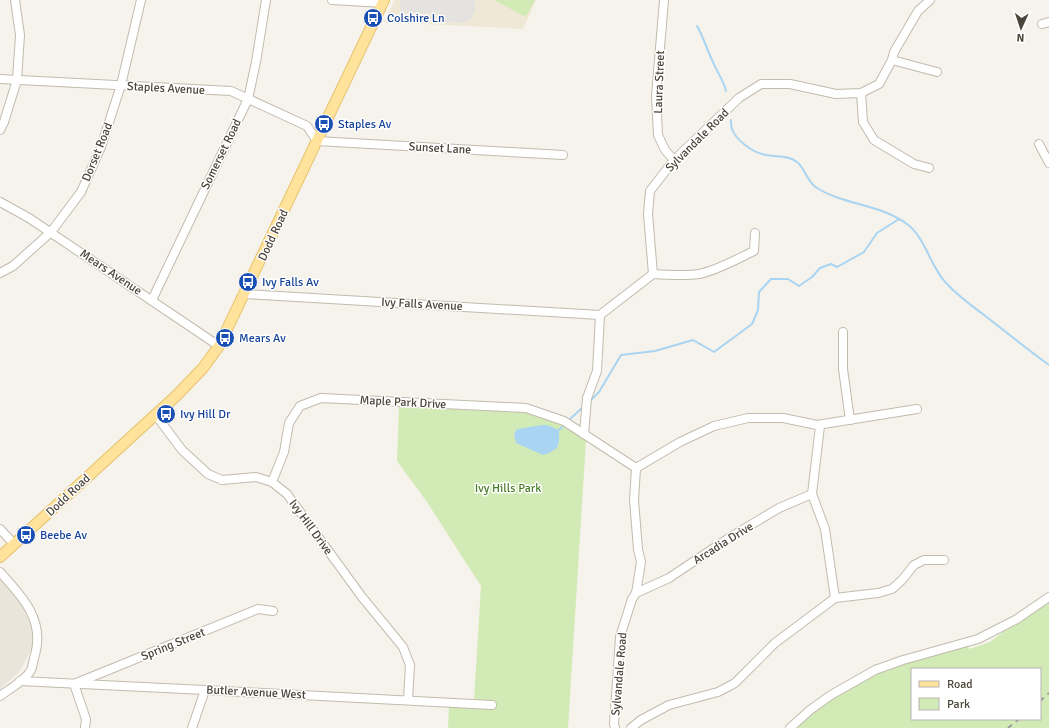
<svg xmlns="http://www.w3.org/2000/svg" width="1049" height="728" viewBox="0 0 1049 728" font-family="Signika,sans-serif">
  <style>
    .residential { fill: #eae5da }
    .education { fill: #efe8d6 }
    .green { fill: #d2eab5; fill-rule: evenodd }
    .parking { fill: #e5e3e0 }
    .water { fill: #a9d4f2 }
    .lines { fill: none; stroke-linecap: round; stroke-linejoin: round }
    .stream { stroke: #a9d4f2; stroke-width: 2 }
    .minor-casing { stroke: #c2bbae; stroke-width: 10 }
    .major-casing { stroke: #e6c16a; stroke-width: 12 }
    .minor { stroke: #fff; stroke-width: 8 }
    .major { stroke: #ffe39c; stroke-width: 10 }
    .rail { stroke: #9a9a9a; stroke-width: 2; stroke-dasharray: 5 5; stroke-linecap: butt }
    .labels { text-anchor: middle; stroke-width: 3; stroke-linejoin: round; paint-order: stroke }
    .transit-label { font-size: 12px; fill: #164399; stroke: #fff; text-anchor: start }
    .street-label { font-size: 12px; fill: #4b4439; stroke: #fff }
    .park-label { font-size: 12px; fill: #4a7f2a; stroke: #fff }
  </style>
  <rect width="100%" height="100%" fill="#f6f3ec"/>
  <!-- residential -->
  <polygon class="residential" points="0,578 18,596 31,617 34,645 19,672 0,689"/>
  <!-- education -->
  <polygon class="education" points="395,0 536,0 523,29 384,22"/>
  <!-- green -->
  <g class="green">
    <polygon points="494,0 535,0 526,17"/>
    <polygon points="399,406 535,413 559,421 586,440 568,728 448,728 449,705 474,700 481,586 427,502 397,461"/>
    <path d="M1049,596V728H792L836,691L898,661L966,639L969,649L990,642ZM912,669H1040V719H912Z"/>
  </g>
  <!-- parking -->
  <polygon class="parking" points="400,0 474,0 476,8 471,19 467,22 461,23 438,22 438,15 436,13 400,13"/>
  <!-- water -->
  <polygon class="water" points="542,425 547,425 559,430 559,442 557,448 549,453 543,455 516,443 514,434 517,429"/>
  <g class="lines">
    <!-- stream -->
    <g class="stream">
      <path d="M697,26C704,38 707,50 713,62C717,72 724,81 726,91"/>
      <path d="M731,120C731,123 731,127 732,129C736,140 751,151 762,154C773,158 787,154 797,162C805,168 807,182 817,188C844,205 880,204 907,224C926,238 930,267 947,284C958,296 971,305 984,315C1006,332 1027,349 1049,365"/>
      <polyline points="589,402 599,392 621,355 655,351 693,340 714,352 752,324 758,310 759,292 771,279 788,279 799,286 812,277 820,268 831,264 837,267 864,252 877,233 899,219"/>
      <polyline points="568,421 584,406"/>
      <polyline points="559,430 565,424"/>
    </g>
    <!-- minor casing -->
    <g class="minor-casing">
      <g id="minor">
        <polyline points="332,0 383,3"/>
        <polyline points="664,0 656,96 658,135 665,150 674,160"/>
        <polyline points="1042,24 1049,22"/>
        <polyline points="892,60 937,72"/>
        <polyline points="0,79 231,91 307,126 317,141 563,155"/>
        <polyline points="861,93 863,122 874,140 914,164 929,168"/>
        <polyline points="0,130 4,122 17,80 20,35 15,0"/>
        <polyline points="1039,144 1049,163"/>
        <polyline points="0,202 29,218 219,346"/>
        <polyline points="0,273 13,266 51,232 81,192 101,147 121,85 141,0"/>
        <polyline points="653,274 648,214 650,191 674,160 739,98 761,84 790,84 836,94 861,93 879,84 892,60 894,52 918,11 930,0"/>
        <path d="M653,274C668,275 684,276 699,274C718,270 737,259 754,251L755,233"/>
        <polyline points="245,294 600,315"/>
        <polyline points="152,300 248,99 256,62 266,0"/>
        <polyline points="843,332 843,369 850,420"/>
        <polyline points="155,414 182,450 208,474 222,480 256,477 272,482 287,494 362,597 403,647 410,665 408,700"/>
        <polyline points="817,425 820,426 812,494 825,529 835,598"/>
        <polyline points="584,434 587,398 597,371 600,315 653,274"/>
        <polyline points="636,468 680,442 714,426 748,418 783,418 817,425 917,409"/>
        <polyline points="272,482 284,452 289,423 300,406 321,398 526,408 564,421 636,468"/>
        <polyline points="0,529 14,544"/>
        <path d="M0,572C22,596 45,620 35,655C33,660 33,666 31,670C26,680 8,690 0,696"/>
        <polyline points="636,593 669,578 729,538 779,508 812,494"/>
        <polyline points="20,681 205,690 492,705"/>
        <polyline points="85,728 86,719 74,684 258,609 273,611"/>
        <polyline points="192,728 205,690"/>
        <polyline points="615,728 614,724 620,637 632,599 636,593 641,562 638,549 634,500 636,468"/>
        <polyline points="631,728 641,720 669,705 718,692 735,683 775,643 835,598 878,593 892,589 902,580 914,565 924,560 944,560"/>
        <polyline points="790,728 810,710 831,695 875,670 903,660 978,639 1017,619 1049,597"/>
      </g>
    </g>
    <!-- major casing -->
    <g class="major-casing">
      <polyline id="major" points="0,557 177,395 203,368 219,346 384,0"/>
    </g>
    <!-- minor -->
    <use href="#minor" class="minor"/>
    <!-- major -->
    <use href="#major" class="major"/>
    <!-- rail -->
    <g class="rail">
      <polyline points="1040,701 1049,693"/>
      <polyline points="1008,728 1019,719"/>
    </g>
  </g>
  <!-- icons -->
  <defs>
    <g id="bus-disc" transform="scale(1)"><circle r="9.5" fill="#1a4fb4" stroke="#fff"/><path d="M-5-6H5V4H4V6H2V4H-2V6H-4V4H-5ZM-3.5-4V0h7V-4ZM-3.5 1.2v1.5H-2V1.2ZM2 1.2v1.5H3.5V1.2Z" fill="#fff"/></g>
  </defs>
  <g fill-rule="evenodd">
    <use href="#bus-disc" x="373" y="18"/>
    <use href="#bus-disc" x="324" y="124"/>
    <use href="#bus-disc" x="248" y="282"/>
    <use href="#bus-disc" x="225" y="338"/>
    <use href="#bus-disc" x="166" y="414"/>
    <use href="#bus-disc" x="26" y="535"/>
  </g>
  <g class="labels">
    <!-- transit labels -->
    <g class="transit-label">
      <text x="387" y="22">Colshire Ln</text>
      <text x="338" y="128">Staples Av</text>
      <text x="262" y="286">Ivy Falls Av</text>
      <text x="239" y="342">Mears Av</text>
      <text x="180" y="418">Ivy Hill Dr</text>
      <text x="40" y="539">Beebe Av</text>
    </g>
    <!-- street labels -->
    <g class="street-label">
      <text transform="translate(659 82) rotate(-88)" y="4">Laura Street</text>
      <text transform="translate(166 88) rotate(3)" y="4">Staples Avenue</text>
      <text transform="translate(697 140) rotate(-45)" y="4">Sylvandale Road</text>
      <text transform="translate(440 148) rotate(3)" y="4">Sunset Lane</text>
      <text transform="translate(97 152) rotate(-68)" y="4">Dorset Road</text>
      <text transform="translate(221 154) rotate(-64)" y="4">Somerset Road</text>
      <text transform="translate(273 235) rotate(-65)" y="4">Dodd Road</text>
      <text transform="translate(111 272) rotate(34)" y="4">Mears Avenue</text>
      <text transform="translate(422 304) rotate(3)" y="4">Ivy Falls Avenue</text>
      <text transform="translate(403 402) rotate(3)" y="4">Maple Park Drive</text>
      <text transform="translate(68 495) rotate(-43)" y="4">Dodd Road</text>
      <text transform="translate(311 527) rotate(54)" y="4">Ivy Hill Drive</text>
      <text transform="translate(723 543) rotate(-32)" y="4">Arcadia Drive</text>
      <text transform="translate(173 644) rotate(-22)" y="4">Spring Street</text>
      <text transform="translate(619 674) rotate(-85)" y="4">Sylvandale Road</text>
      <text transform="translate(256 692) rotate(3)" y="4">Butler Avenue West</text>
    </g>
    <!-- park labels -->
    <g class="park-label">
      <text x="508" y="492">Ivy Hills Park</text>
    </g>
  </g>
  <!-- legend -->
  <rect x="911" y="668" width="130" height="52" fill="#ffffff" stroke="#b7b4b0"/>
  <rect x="919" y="681" width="20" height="6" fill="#ffe39c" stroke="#b7b4b0"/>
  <text x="947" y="688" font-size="12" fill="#4b4439">Road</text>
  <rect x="919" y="698" width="20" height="12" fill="#d2eab5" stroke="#b7b4b0"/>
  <text x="947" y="708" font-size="12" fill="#4b4439">Park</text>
  <!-- north arrow -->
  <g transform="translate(1021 28) rotate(183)" stroke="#ffffff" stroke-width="3" paint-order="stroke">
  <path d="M0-3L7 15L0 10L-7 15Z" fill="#4b4439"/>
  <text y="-6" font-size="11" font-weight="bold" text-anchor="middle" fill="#4b4439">N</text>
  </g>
</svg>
